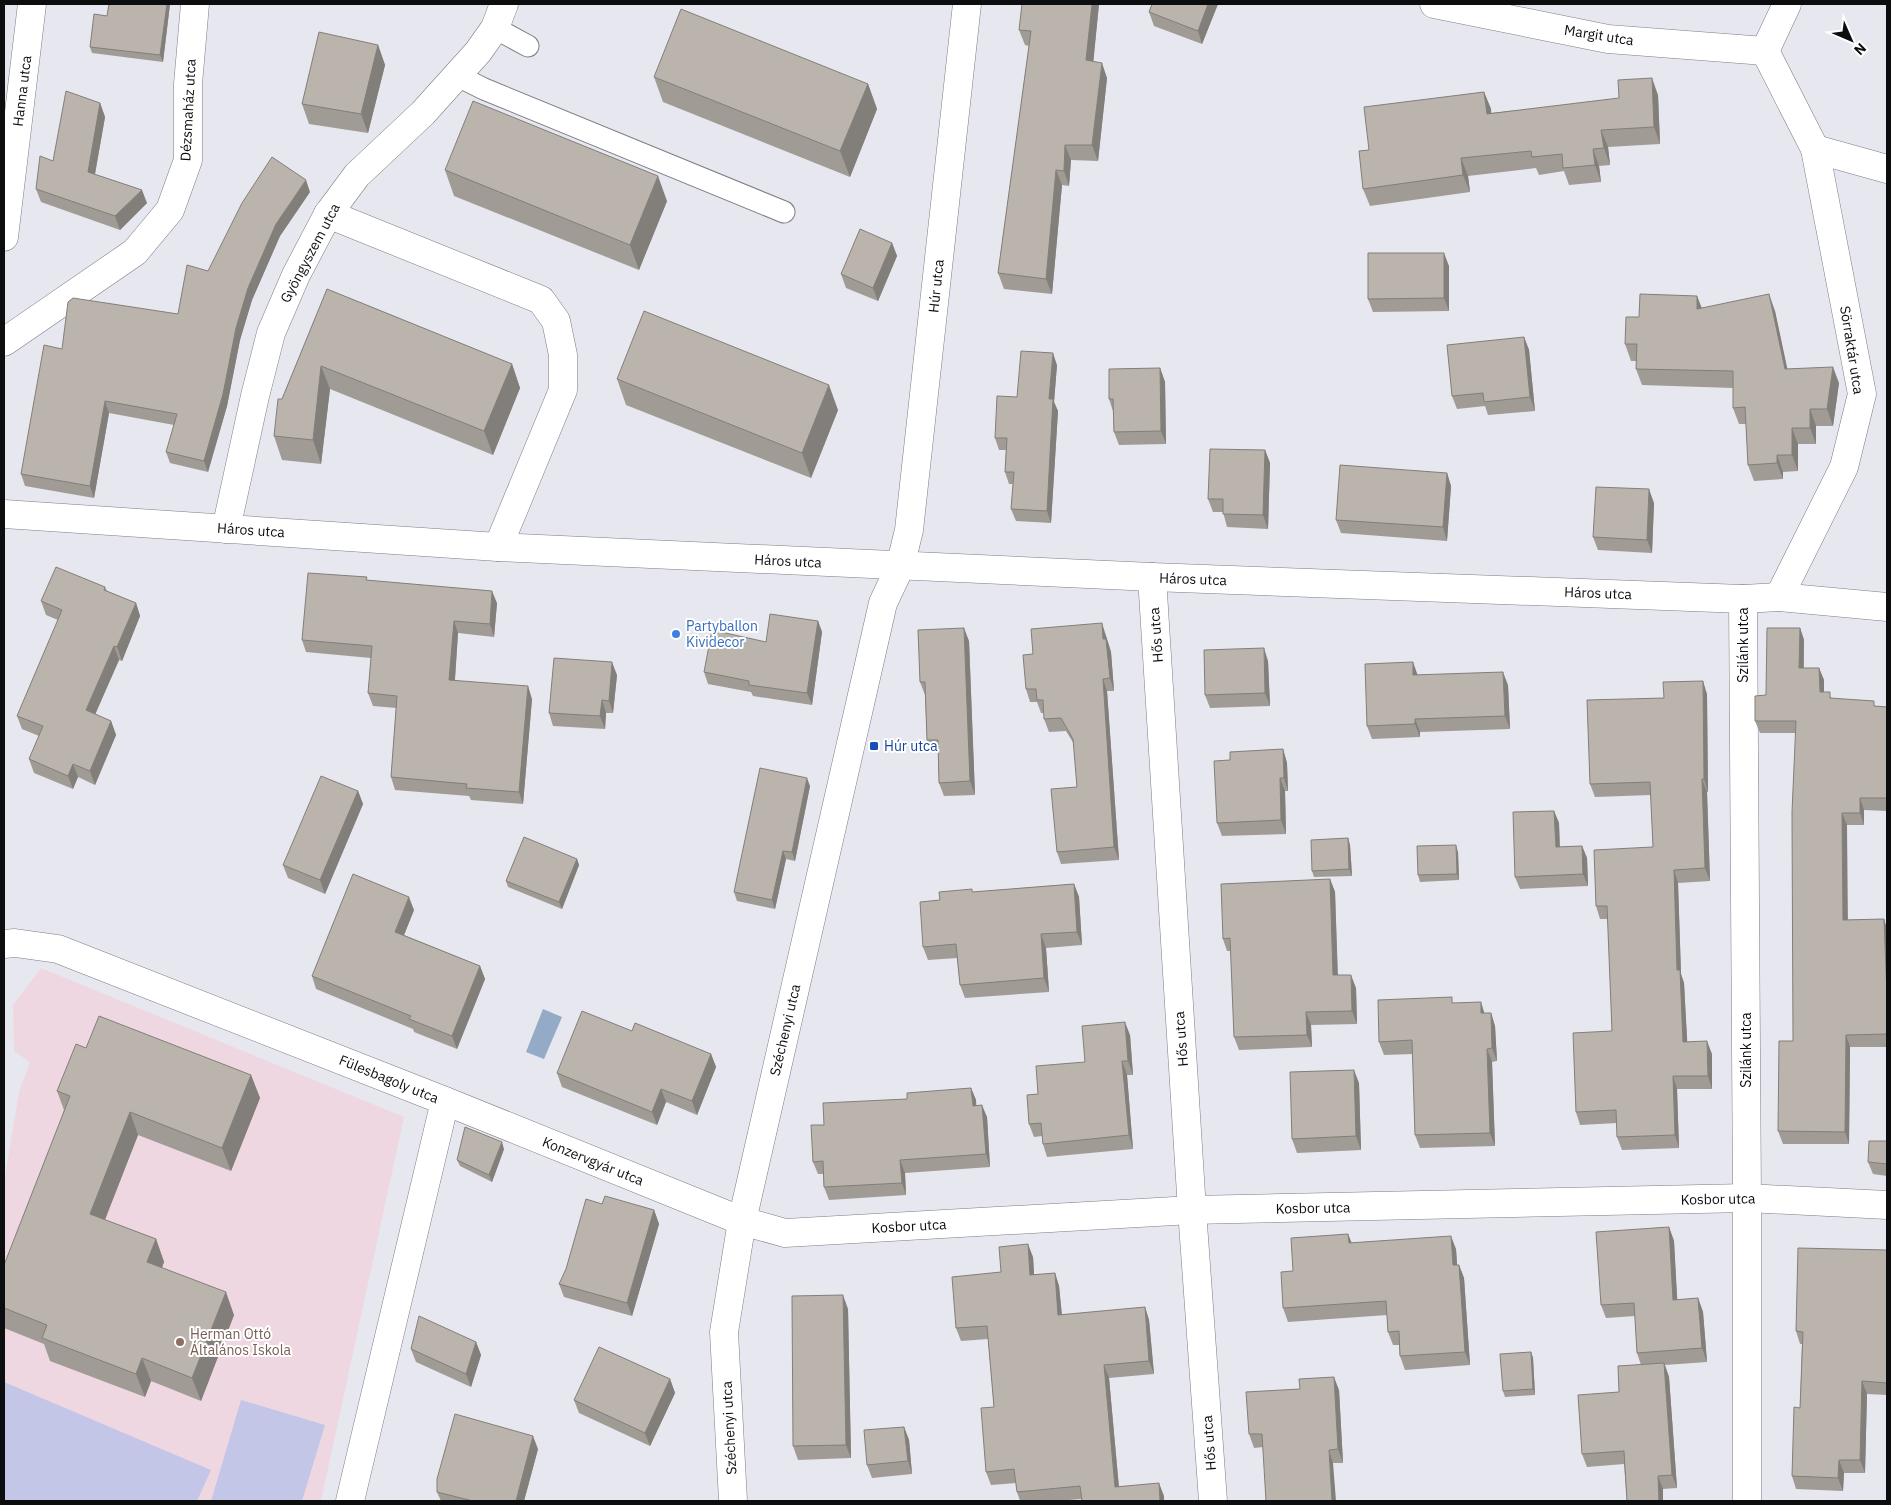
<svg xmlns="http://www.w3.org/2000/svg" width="1891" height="1505" viewBox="0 0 1891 1505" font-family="'IBM Plex Sans',sans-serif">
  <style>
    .education { fill: #efd7e2 }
    .green { fill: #c4c6e8 }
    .water { fill: #93abc7 }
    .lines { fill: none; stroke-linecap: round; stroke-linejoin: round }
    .service-casing { stroke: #7c7d85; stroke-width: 23 }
    .minor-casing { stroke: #7c7d85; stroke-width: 29 }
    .tertiary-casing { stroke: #7c7d85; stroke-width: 29 }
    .service { stroke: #fff; stroke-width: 21 }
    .minor { stroke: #fff; stroke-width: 28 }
    .tertiary { stroke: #fff; stroke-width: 28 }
    .wall { fill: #a09b95 }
    .shaded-wall { fill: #827e79 }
    .building { fill: #bab4ad; stroke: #827e79 }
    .shop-dot { fill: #3f7fe0; stroke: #fff; stroke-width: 2 }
    .transit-dot { fill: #1a4fb4; stroke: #fff; stroke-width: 2 }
    .education-dot { fill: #8d6e63; stroke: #fff; stroke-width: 2 }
    .labels { text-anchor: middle; stroke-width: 4; stroke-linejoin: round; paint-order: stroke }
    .street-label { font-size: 14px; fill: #0c0d0f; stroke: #fff }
    .shop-label { font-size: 14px; fill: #366cbe; stroke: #fff; text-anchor: start }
    .transit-label { font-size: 14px; fill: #164399; stroke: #fff; text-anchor: start }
    .education-label { font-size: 14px; fill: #785e54; stroke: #fff; text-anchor: start }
  </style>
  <rect width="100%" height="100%" fill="#e7e7f0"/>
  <!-- education -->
  <polygon class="education" points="41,968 404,1117 321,1501 4,1501 4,1182 19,1092 30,1062 14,1051 13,1005"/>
  <!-- green -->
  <g class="green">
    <polygon points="4,1382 211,1470 197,1501 4,1501"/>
    <polygon points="241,1400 325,1425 302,1501 211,1501"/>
  </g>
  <!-- water -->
  <polygon class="water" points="543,1009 562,1017 544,1059 526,1052"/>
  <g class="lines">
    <!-- service casing -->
    <g class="service-casing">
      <g id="service">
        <polyline points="495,28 528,46"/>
        <polyline points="458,76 484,89 784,212"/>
      </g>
    </g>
    <!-- minor casing -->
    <g class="minor-casing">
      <g id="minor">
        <polyline points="1434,4 1608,39 1765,51"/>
        <polyline points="1765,51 1815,149 1862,394 1844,467 1779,597"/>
        <polyline points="1765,51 1787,4"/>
        <polyline points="1815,149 1887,169"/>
        <polyline points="328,214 541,300 556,321 563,355 563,390 498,547"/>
        <polyline points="4,237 32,4"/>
        <polyline points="4,342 135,252 170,210 188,160 188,84 195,4"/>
        <polyline points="226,529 255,396 271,333 296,275 328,214 357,175 423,113 478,52 495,28 504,4"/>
        <polyline points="1152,577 1192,1210 1213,1501"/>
        <polyline points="1743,599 1747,1198 1747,1501"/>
        <polyline points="4,944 15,943 58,949 445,1101 742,1221 785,1233 1192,1210 1747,1198 1887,1205"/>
        <polyline points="350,1501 445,1101"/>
        <polyline points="733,1501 724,1332 742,1221 883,603 900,567 909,530 967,4"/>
      </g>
    </g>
    <!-- tertiary casing -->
    <g class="tertiary-casing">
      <polyline id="tertiary" points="4,514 498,547 1152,577 1743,599 1779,597 1887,607"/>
    </g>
    <!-- service -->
    <use href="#service" class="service"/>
    <!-- minor -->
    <use href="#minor" class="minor"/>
    <!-- tertiary -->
    <use href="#tertiary" class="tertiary"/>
  </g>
  <!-- wall -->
  <g class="wall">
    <polygon points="109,4 170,4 163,62 92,53 90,47 107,16"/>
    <polygon points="1099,4 1093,61 1107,78 1098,161 1071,160 1069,186 1062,185 1052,294 1004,289 998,273 1029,46 1025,45 1019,30"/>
    <polygon points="1152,4 1218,4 1202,44 1154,26 1149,12"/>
    <polygon points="378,45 385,65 368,133 309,124 302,104"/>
    <polygon points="654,77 868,84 877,109 850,177 663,102"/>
    <polygon points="1484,92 1491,109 1491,113 1658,95 1660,144 1608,147 1610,165 1599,166 1601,182 1569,185 1564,171 1539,175 1536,168 1468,176 1470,192 1370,206 1363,189 1369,150"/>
    <polygon points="100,103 105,117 95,174 147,203 120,230 41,202 36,189 53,161"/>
    <polygon points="445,170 667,201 639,270 454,196"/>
    <polygon points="310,192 280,236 252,300 240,340 227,406 208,472 170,463 166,452 174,425 109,413 94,498 25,486 21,474 62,349 178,314 208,271"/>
    <polygon points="892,243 897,256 878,301 846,288 841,274"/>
    <polygon points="1449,266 1449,311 1373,312 1368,299"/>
    <polygon points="327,289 512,364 520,388 493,455 330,389 321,464 282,460 274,436 282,399"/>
    <polygon points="1697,296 1702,308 1775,311 1787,369 1839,383 1833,426 1816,426 1816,444 1798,444 1798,471 1783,472 1783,479 1754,481 1748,465 1746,424 1739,424 1733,408 1733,388 1642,385 1636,369 1636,361 1631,361 1625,344 1639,317"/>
    <polygon points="1524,337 1529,350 1535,411 1488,415 1485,406 1457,409 1452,396"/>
    <polygon points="1057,365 1054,402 1058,411 1051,523 1016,521 1011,509 1013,484 1009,484 1005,472 1006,450 999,450 995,438 1017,397"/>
    <polygon points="1160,368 1165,382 1166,444 1119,445 1114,432 1113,411 1109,399"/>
    <polygon points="617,379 838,410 811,478 626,405"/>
    <polygon points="1265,450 1270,463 1268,529 1227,527 1223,512 1213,512 1208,499"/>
    <polygon points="1447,473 1451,486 1447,541 1341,533 1336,520"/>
    <polygon points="1654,503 1652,553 1598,550 1593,537"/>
    <polygon points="368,580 497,603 494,637 458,633 455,680 532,699 523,804 471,800 469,796 395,790 391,777 396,708 373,706 368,693 371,658 306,652 302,640"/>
    <polygon points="105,587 107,591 136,603 140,616 122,661 119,660 95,714 111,721 116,735 95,785 78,777 73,789 34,773 29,759 39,736 22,729 17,716 58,620 46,615 41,601"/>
    <polygon points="818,621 822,632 812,705 753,696 751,692 708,684 704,672 766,642"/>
    <polygon points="1800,628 1804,640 1804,668 1819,668 1824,680 1824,692 1832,698 1876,706 1887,707 1887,811 1864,810 1864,825 1847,825 1847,920 1884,919 1887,929 1887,1047 1850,1047 1849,1144 1783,1144 1778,1131 1793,1041 1796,733 1760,733 1755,721 1766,695"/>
    <polygon points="1106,636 1107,639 1111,652 1114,691 1107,691 1119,860 1061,864 1057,852 1077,787 1074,744 1066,731 1049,732 1044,719 1044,713 1041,713 1037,702 1030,702 1026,689 1033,654"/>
    <polygon points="969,641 975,795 944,796 939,783 938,753 932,753 927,740 925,695 920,682"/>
    <polygon points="1268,661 1270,706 1210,708 1205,695"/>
    <polygon points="617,675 613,713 606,713 605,729 553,726 549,713"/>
    <polygon points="1417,675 1508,685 1510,729 1420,732 1420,737 1372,739 1367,726"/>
    <polygon points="1707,694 1708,792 1707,792 1710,881 1678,883 1681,974 1684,983 1687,1042 1712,1054 1712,1089 1677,1089 1679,1148 1622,1150 1617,1137 1617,1123 1580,1125 1576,1112 1612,1031 1608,919 1600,919 1596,906 1653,847 1651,795 1595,797 1590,784 1664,698"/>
    <polygon points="1283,749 1287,763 1288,791 1285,791 1286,834 1222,836 1217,823 1230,760"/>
    <polygon points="810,786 795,861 786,859 775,909 737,901 734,892"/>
    <polygon points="358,791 363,804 325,894 288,878 283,865"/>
    <polygon points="1554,811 1559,823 1560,847 1582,846 1587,858 1588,886 1520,889 1515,877"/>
    <polygon points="1348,838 1350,845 1352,876 1314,877 1312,871"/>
    <polygon points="1458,852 1459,880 1420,882 1418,875"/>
    <polygon points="577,859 579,865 562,909 508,887 506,881"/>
    <polygon points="1330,879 1335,892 1338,975 1356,988 1357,1024 1311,1025 1312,1047 1239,1050 1234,1037 1231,951 1227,951 1223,939"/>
    <polygon points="1074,884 1079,897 1082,945 1046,948 1049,992 965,998 960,985 957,958 928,960 923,947 940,900 973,892"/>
    <polygon points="414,910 404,935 480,966 485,979 457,1049 414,1032 413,1029 316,989 312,976"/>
    <polygon points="1454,1003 1485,1013 1491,1013 1495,1026 1497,1061 1492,1062 1495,1146 1420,1148 1415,1135 1413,1054 1384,1055 1379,1042"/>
    <polygon points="632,1031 711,1054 716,1067 697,1115 666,1102 657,1125 562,1087 557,1073"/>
    <polygon points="1130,1035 1133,1075 1127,1075 1133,1149 1047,1157 1043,1144 1042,1136 1034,1137 1029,1124 1038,1094 1085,1062"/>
    <polygon points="86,1048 251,1075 260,1098 231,1171 138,1135 105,1220 156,1239 164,1262 162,1268 234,1315 201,1401 151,1381 145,1397 50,1361 44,1344 4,1328 4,1308 64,1110 57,1091"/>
    <polygon points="1359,1083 1361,1150 1297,1153 1292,1139"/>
    <polygon points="971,1088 976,1100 976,1105 987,1117 990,1167 905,1173 906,1195 829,1200 824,1187 823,1174 818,1174 813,1162 824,1125 907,1099"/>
    <polygon points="1887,1141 1887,1176 1873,1174 1868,1162"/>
    <polygon points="504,1149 492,1182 460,1166 457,1160"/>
    <polygon points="602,1204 654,1210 659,1224 632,1316 564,1297 559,1284"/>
    <polygon points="1669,1227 1674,1241 1677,1300 1698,1298 1703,1312 1707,1362 1665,1365 1669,1377 1677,1488 1663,1489 1663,1501 1627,1501 1624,1464 1587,1467 1582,1454 1619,1392 1641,1365 1637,1353 1635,1316 1606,1318 1601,1305"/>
    <polygon points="1348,1234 1352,1243 1456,1249 1457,1265 1459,1265 1464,1278 1470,1365 1405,1370 1400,1356 1399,1345 1393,1345 1388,1332 1387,1315 1288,1322 1283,1308 1293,1271"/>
    <polygon points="1887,1250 1887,1395 1867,1394 1865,1473 1844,1473 1843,1491 1796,1489 1792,1476 1800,1408 1802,1344 1800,1344 1796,1331"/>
    <polygon points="1033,1257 1034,1275 1055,1273 1059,1286 1062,1315 1145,1307 1149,1320 1154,1374 1109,1378 1119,1487 1164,1496 1164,1501 1082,1501 1081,1499 1057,1501 1020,1501 1017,1492 1016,1483 991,1485 986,1472 994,1407 988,1339 961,1341 956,1328 1001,1272"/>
    <polygon points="848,1309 851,1458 798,1460 793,1446"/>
    <polygon points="476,1342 481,1355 471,1387 416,1362 411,1349"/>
    <polygon points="1531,1352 1533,1358 1535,1395 1505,1397 1503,1391"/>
    <polygon points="670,1379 675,1393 650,1446 579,1413 574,1400"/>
    <polygon points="1339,1390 1343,1463 1333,1463 1263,1447 1254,1448 1249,1434"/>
    <polygon points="904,1427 909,1440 912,1474 872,1478 867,1465"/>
    <polygon points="538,1449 524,1501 441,1501 437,1492"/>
  </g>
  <!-- shaded-wall -->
  <g class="shaded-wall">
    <polygon points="167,4 170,4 163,62 160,55"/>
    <polygon points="1092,4 1099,4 1092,76 1086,60"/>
    <polygon points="1208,4 1218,4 1202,44 1198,31"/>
    <polygon points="378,45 385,65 368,133 361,114"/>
    <polygon points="1102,63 1107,78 1098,161 1092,145"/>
    <polygon points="1652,78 1658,95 1660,144 1654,127"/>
    <polygon points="868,84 877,109 850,177 840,151"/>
    <polygon points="1484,92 1491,109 1493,131 1487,114"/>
    <polygon points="100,103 105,117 93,185 88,172"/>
    <polygon points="1601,130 1608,147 1610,165 1604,148"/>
    <polygon points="1065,145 1071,160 1069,186 1064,171"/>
    <polygon points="1593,149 1599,166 1601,182 1595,165"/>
    <polygon points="1461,158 1468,176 1470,192 1463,175"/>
    <polygon points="1056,170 1062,185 1052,294 1046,279"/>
    <polygon points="658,176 667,201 639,270 630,245"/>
    <polygon points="306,180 310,192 280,236 252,300 240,340 227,406 208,472 204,461 236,328 248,288 276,224"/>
    <polygon points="142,190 147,203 120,230 115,216"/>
    <polygon points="892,243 897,256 878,301 873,288"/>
    <polygon points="1444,253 1449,266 1449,311 1444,298"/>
    <polygon points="1769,294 1775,311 1791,386 1785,369"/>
    <polygon points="1697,296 1703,313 1697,309"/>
    <polygon points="1524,337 1529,350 1535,411 1530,397"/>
    <polygon points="1053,353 1057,365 1054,402 1058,411 1051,523 1047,511 1049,399"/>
    <polygon points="512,364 520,388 493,455 484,431"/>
    <polygon points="321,366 330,389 321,464 313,440"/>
    <polygon points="1833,367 1839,383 1833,426 1827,409"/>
    <polygon points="1160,368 1165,382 1166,444 1161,431"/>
    <polygon points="829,385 838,410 811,478 802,453"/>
    <polygon points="105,401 109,413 94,498 90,486"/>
    <polygon points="1810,409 1816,426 1816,444 1810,428"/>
    <polygon points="1792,428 1798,444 1798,471 1792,455"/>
    <polygon points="1265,450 1270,463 1268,529 1263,515"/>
    <polygon points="1777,455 1783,472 1783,479 1777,463"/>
    <polygon points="1447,473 1451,486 1447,541 1443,527"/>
    <polygon points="1649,489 1654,503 1652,553 1647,540"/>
    <polygon points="492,591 497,603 494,637 490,624"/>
    <polygon points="136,603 140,616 122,661 117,647"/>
    <polygon points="454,621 458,633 454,692 449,680"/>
    <polygon points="818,621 822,632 812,705 807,693"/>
    <polygon points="1102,623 1111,652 1114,691 1110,678 1103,639"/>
    <polygon points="964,628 969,641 975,795 970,781"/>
    <polygon points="1800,628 1804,640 1803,680 1799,668"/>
    <polygon points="114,646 119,660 91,724 86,710"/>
    <polygon points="1264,648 1268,661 1270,706 1265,693"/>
    <polygon points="612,662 617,675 613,713 609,701"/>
    <polygon points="1413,662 1418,676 1413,675"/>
    <polygon points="1819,668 1824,680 1824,705 1820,692"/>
    <polygon points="1503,672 1508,685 1510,729 1505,716"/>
    <polygon points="1103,679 1107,691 1119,860 1114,847"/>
    <polygon points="1703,681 1707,694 1708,792 1704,779"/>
    <polygon points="528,686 532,699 523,804 519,792"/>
    <polygon points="602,700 606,713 605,729 600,716"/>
    <polygon points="1415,719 1420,732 1420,737 1415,724"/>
    <polygon points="111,721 116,735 95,785 90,771"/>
    <polygon points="1283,749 1287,763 1288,791 1284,778"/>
    <polygon points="73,764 78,777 73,789 68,776"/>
    <polygon points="807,778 810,786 795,861 792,852"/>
    <polygon points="1280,778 1285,791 1286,834 1281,820"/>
    <polygon points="1702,779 1707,792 1710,881 1705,868"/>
    <polygon points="358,791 363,804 325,894 320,880"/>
    <polygon points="1860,798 1864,810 1864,825 1860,813"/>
    <polygon points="1554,811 1559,823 1560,860 1556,847"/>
    <polygon points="1842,813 1847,825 1848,932 1843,920"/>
    <polygon points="1348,838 1350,845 1352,876 1349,869"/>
    <polygon points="1456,845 1458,852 1459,880 1457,874"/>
    <polygon points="1582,846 1587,858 1588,886 1583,874"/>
    <polygon points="783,851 786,859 775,909 772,900"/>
    <polygon points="577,859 579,865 562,909 559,902"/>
    <polygon points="1674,870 1678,883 1681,974 1684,983 1688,1055 1683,1042 1677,970"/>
    <polygon points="1330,879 1335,892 1338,988 1333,975"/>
    <polygon points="1074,884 1079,897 1082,945 1077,932"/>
    <polygon points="409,897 414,910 400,945 395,932"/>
    <polygon points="1884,919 1887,929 1887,995"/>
    <polygon points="1041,934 1046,948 1049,992 1044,978"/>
    <polygon points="480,966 485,979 457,1049 452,1036"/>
    <polygon points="1351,975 1356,988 1357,1024 1352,1011"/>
    <polygon points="1481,1002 1485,1015 1481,1013"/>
    <polygon points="1306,1012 1311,1025 1312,1047 1307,1035"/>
    <polygon points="1491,1013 1495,1026 1497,1061 1492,1048"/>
    <polygon points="1125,1022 1130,1035 1133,1075 1128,1061"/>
    <polygon points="1846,1035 1850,1047 1849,1144 1845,1132"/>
    <polygon points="1707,1041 1712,1054 1712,1089 1708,1076"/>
    <polygon points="1487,1049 1492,1062 1495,1146 1490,1133"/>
    <polygon points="711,1054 716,1067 697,1115 692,1101"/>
    <polygon points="1122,1061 1127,1075 1133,1149 1129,1135"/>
    <polygon points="1354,1070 1359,1083 1361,1150 1356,1136"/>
    <polygon points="251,1075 260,1098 231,1171 222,1148"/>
    <polygon points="1673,1076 1677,1089 1679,1148 1675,1135"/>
    <polygon points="971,1088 976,1100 977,1118 973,1106"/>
    <polygon points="661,1089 666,1102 657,1125 652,1112"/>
    <polygon points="982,1105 987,1117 990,1167 986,1154"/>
    <polygon points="130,1112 138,1135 98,1237 90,1214"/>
    <polygon points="502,1142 504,1149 492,1182 489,1175"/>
    <polygon points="900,1160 905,1173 906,1195 902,1183"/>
    <polygon points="654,1210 659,1224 632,1316 627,1303"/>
    <polygon points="1669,1227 1674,1241 1678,1313 1673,1300"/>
    <polygon points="1348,1234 1353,1248 1349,1243"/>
    <polygon points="1451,1236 1456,1249 1458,1279 1453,1265"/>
    <polygon points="156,1239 164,1262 155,1285 147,1262"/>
    <polygon points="1028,1244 1033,1257 1035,1288 1030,1275"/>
    <polygon points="1459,1265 1464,1278 1470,1365 1465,1352"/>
    <polygon points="1055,1273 1059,1286 1063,1328 1058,1315"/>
    <polygon points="226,1292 234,1315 201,1401 192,1378"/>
    <polygon points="843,1295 848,1309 851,1458 846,1445"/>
    <polygon points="1698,1298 1703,1312 1707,1362 1702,1348"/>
    <polygon points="1145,1307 1149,1320 1154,1374 1149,1361"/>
    <polygon points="476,1342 481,1355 471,1387 466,1374"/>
    <polygon points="1531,1352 1533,1358 1535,1395 1533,1389"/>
    <polygon points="142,1358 151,1381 145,1397 136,1374"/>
    <polygon points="1664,1363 1669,1377 1677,1488 1672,1475"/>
    <polygon points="1104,1365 1109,1378 1120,1500 1115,1487"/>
    <polygon points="1334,1377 1339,1390 1343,1463 1338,1449"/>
    <polygon points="670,1379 675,1393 650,1446 645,1433"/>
    <polygon points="1862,1381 1867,1394 1865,1473 1860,1460"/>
    <polygon points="904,1427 909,1440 912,1474 908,1461"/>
    <polygon points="533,1436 538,1449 524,1501 516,1501"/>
    <polygon points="1329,1450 1333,1463 1336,1501 1332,1501"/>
    <polygon points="1839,1460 1844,1473 1843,1491 1838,1478"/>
    <polygon points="1658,1476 1663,1489 1663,1501 1659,1501"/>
    <polygon points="1159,1483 1164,1496 1164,1501 1160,1501"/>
  </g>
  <!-- building -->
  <g class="building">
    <polygon points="109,4 167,4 160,55 90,47 94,14 107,16"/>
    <polygon points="1022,4 1092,4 1086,60 1102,63 1092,145 1065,145 1064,171 1056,170 1046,279 998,273 1031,31 1019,30"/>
    <polygon points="1152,4 1208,4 1198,31 1149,12"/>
    <polygon points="681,9 868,84 840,151 654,77"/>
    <polygon points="319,32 378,45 361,114 302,104"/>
    <polygon points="1652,78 1654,127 1601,130 1604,148 1593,149 1595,165 1563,168 1562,154 1532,157 1531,151 1461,158 1463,175 1363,189 1359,151 1369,150 1364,107 1484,92 1487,114 1619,98 1618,80"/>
    <polygon points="66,91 100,103 88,172 142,190 115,216 36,189 40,156 53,161"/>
    <polygon points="473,101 658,176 630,245 445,170"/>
    <polygon points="272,157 306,180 276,224 248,288 236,328 223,394 204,461 166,452 177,414 105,401 90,486 21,474 44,345 62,349 68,302 73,298 178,314 187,265 208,271 242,203"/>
    <polygon points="860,229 892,243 873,288 841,274"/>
    <polygon points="1368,253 1444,253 1444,298 1368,299"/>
    <polygon points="327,289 512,364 484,431 321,366 313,440 274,436 278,399 282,399"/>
    <polygon points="1640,294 1697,296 1697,309 1769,294 1785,369 1833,367 1827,409 1810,409 1810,428 1792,428 1792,455 1777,455 1777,463 1748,465 1745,407 1733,408 1733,371 1636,369 1637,344 1625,344 1626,317 1639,317"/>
    <polygon points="644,311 829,385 802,453 617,379"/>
    <polygon points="1524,337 1530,397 1484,402 1483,393 1452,396 1447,345"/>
    <polygon points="1021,351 1053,353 1049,399 1053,399 1047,511 1011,509 1014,472 1005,472 1007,438 995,438 997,396 1017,397"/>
    <polygon points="1160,368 1161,431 1114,432 1113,399 1109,399 1109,369"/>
    <polygon points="1210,449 1265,450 1263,515 1223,514 1223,499 1208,499"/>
    <polygon points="1340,465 1447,473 1443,527 1336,520"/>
    <polygon points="1596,487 1649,489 1647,540 1593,537"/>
    <polygon points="56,567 105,587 104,590 136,603 117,647 114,646 86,710 111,721 90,771 73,764 68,776 29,759 43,726 17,716 62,610 41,601"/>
    <polygon points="308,573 367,577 366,580 492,591 490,624 454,621 449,680 528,686 519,792 466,788 467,784 391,777 397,696 368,693 372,646 302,640"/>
    <polygon points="770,614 818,621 807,693 749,685 749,681 704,672 712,630 766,642"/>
    <polygon points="1102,623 1103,639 1106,639 1110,678 1103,679 1114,847 1057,852 1051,789 1077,787 1073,739 1061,718 1044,719 1043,700 1037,700 1036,689 1026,689 1023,655 1033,654 1031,629"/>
    <polygon points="964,628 970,781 939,783 938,740 927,740 925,682 920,682 918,630"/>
    <polygon points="1767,628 1800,628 1799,668 1819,668 1820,692 1830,692 1830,698 1874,701 1874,706 1887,707 1887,798 1860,798 1860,813 1842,813 1843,920 1884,919 1887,995 1887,1034 1846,1035 1845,1132 1778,1131 1779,1041 1793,1041 1792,812 1796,721 1755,721 1755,696 1766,695"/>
    <polygon points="1264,648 1265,693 1205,695 1204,650"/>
    <polygon points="554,658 612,662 609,701 602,700 600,716 549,713"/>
    <polygon points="1413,662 1413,675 1503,672 1505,716 1415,719 1415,724 1367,726 1365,664"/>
    <polygon points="1703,681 1704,779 1702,779 1705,868 1674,870 1677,970 1680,970 1683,1042 1707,1041 1708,1076 1673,1076 1675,1135 1617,1137 1616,1110 1576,1112 1573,1033 1612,1031 1607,906 1596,906 1594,850 1653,847 1650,782 1590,784 1587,700 1664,698 1663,682"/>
    <polygon points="1283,749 1284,778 1280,778 1281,820 1217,823 1214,761 1230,760 1230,752"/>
    <polygon points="760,768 807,778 792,852 783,851 772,900 734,892"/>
    <polygon points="321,776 358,791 320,880 283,865"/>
    <polygon points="1554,811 1556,847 1582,846 1583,874 1515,877 1513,812"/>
    <polygon points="524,837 577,859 559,902 506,881"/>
    <polygon points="1348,838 1349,869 1312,871 1311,840"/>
    <polygon points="1456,845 1457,874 1418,875 1417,846"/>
    <polygon points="353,874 409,897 395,932 480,966 452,1036 409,1019 411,1016 312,976"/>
    <polygon points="1330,879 1333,975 1351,975 1352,1011 1306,1012 1307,1035 1234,1037 1230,938 1223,939 1221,884"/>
    <polygon points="1074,884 1077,932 1041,934 1044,978 960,985 956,944 923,947 920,902 940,900 939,892 972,889 972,892"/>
    <polygon points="1452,997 1452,1003 1481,1002 1481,1013 1491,1013 1492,1048 1487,1049 1490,1133 1415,1135 1412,1040 1379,1042 1378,1000"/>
    <polygon points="582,1011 632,1031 635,1023 711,1054 692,1101 661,1089 652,1112 557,1073"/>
    <polygon points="99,1016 251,1075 222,1148 130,1112 90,1214 156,1239 147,1262 226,1292 192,1378 142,1358 136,1374 42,1338 47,1325 4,1308 4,1265 70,1096 57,1091 76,1044 86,1048"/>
    <polygon points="1125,1022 1128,1061 1122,1061 1129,1135 1043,1144 1041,1123 1029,1124 1027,1095 1038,1094 1036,1066 1085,1062 1082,1026"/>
    <polygon points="1354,1070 1356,1136 1292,1139 1290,1072"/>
    <polygon points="971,1088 973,1106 982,1105 986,1154 900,1160 902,1183 824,1187 823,1161 813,1162 811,1125 824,1125 823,1103 907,1099 907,1093"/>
    <polygon points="465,1127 502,1142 489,1175 457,1160"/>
    <polygon points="1869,1141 1887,1141 1887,1164 1868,1162"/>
    <polygon points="605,1196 654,1210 627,1303 559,1284 566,1269 586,1199 602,1204"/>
    <polygon points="1669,1227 1673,1300 1698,1298 1702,1348 1637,1353 1634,1303 1601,1305 1596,1232"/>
    <polygon points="1348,1234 1349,1243 1451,1236 1453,1265 1459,1265 1465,1352 1400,1356 1399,1331 1388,1332 1386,1301 1283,1308 1281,1272 1293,1271 1291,1238"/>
    <polygon points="1028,1244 1030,1275 1055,1273 1058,1315 1145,1307 1149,1361 1104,1365 1115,1487 1159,1483 1160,1501 1082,1501 1080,1486 1017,1492 1014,1469 986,1472 981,1408 994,1407 987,1326 956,1328 952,1277 1001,1272 999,1247"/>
    <polygon points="1798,1248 1887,1250 1887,1383 1862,1381 1860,1460 1839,1460 1838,1478 1792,1476 1794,1407 1800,1408 1803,1332 1796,1331"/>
    <polygon points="843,1295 846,1445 793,1446 792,1296"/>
    <polygon points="419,1316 476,1342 466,1374 411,1349"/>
    <polygon points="599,1347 670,1379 645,1433 574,1400"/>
    <polygon points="1531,1352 1533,1389 1503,1391 1500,1354"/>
    <polygon points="1664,1363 1672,1475 1658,1476 1659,1501 1627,1501 1624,1451 1582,1454 1578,1395 1619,1392 1618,1366"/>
    <polygon points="1334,1377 1338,1449 1329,1450 1332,1501 1266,1501 1262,1434 1249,1434 1246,1392 1300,1389 1299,1379"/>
    <polygon points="455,1414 533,1436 516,1501 473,1501 437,1492 437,1479"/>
    <polygon points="904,1427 908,1461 867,1465 864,1430"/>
  </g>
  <!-- markers -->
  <circle class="shop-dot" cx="676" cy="634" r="5"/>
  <rect class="transit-dot" x="869" y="741" width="10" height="10" rx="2.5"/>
  <circle class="education-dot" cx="180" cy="1342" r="5"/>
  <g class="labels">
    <!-- street labels -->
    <g class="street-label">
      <text transform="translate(1599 35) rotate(9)" y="5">Margit utca</text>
      <text transform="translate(22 91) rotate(-83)" y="5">Hanna utca</text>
      <text transform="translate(188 110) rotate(-87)" y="5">Dézsmaház utca</text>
      <text transform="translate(310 253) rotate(-62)" y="5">Gyöngyszem utca</text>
      <text transform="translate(936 286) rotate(-84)" y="5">Húr utca</text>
      <text transform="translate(1852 350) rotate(81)" y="5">Sörraktár utca</text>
      <text transform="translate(251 530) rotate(4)" y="5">Háros utca</text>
      <text transform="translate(788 561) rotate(3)" y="5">Háros utca</text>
      <text transform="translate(1193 579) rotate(2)" y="5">Háros utca</text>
      <text transform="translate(1598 593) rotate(2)" y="5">Háros utca</text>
      <text transform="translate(1156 635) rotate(-94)" y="5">Hős utca</text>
      <text transform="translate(1743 645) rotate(-90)" y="5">Szilánk utca</text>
      <text transform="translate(785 1030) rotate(-77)" y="5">Széchenyi utca</text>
      <text transform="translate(1181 1039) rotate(-94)" y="5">Hős utca</text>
      <text transform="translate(1746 1050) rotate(-90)" y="5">Szilánk utca</text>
      <text transform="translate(389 1079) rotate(22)" y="5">Fülesbagoly utca</text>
      <text transform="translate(593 1161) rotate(22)" y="5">Konzervgyár utca</text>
      <text transform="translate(1718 1199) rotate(-1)" y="5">Kosbor utca</text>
      <text transform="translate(1313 1208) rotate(-1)" y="5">Kosbor utca</text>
      <text transform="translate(909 1226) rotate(-3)" y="5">Kosbor utca</text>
      <text transform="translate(729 1428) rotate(-93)" y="5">Széchenyi utca</text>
      <text transform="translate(1209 1443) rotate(-94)" y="5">Hős utca</text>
    </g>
    <!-- shop labels -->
    <g class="shop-label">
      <text x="686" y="631">Partyballon<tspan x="686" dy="16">Kividecor</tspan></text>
    </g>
    <!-- transit labels -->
    <g class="transit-label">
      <text x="884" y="751">Húr utca</text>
    </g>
    <!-- education labels -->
    <g class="education-label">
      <text x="190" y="1339">Herman Ottó<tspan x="190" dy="16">Általános Iskola</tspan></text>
    </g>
  </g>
  <!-- border -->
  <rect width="1891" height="1505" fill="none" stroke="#0c0d0f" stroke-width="10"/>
  <!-- north arrow -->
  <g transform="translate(1851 40) rotate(135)" stroke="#ffffff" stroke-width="4" paint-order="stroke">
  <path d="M0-4L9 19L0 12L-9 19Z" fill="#0c0d0f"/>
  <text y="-8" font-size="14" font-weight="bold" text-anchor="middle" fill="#0c0d0f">N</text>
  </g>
</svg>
